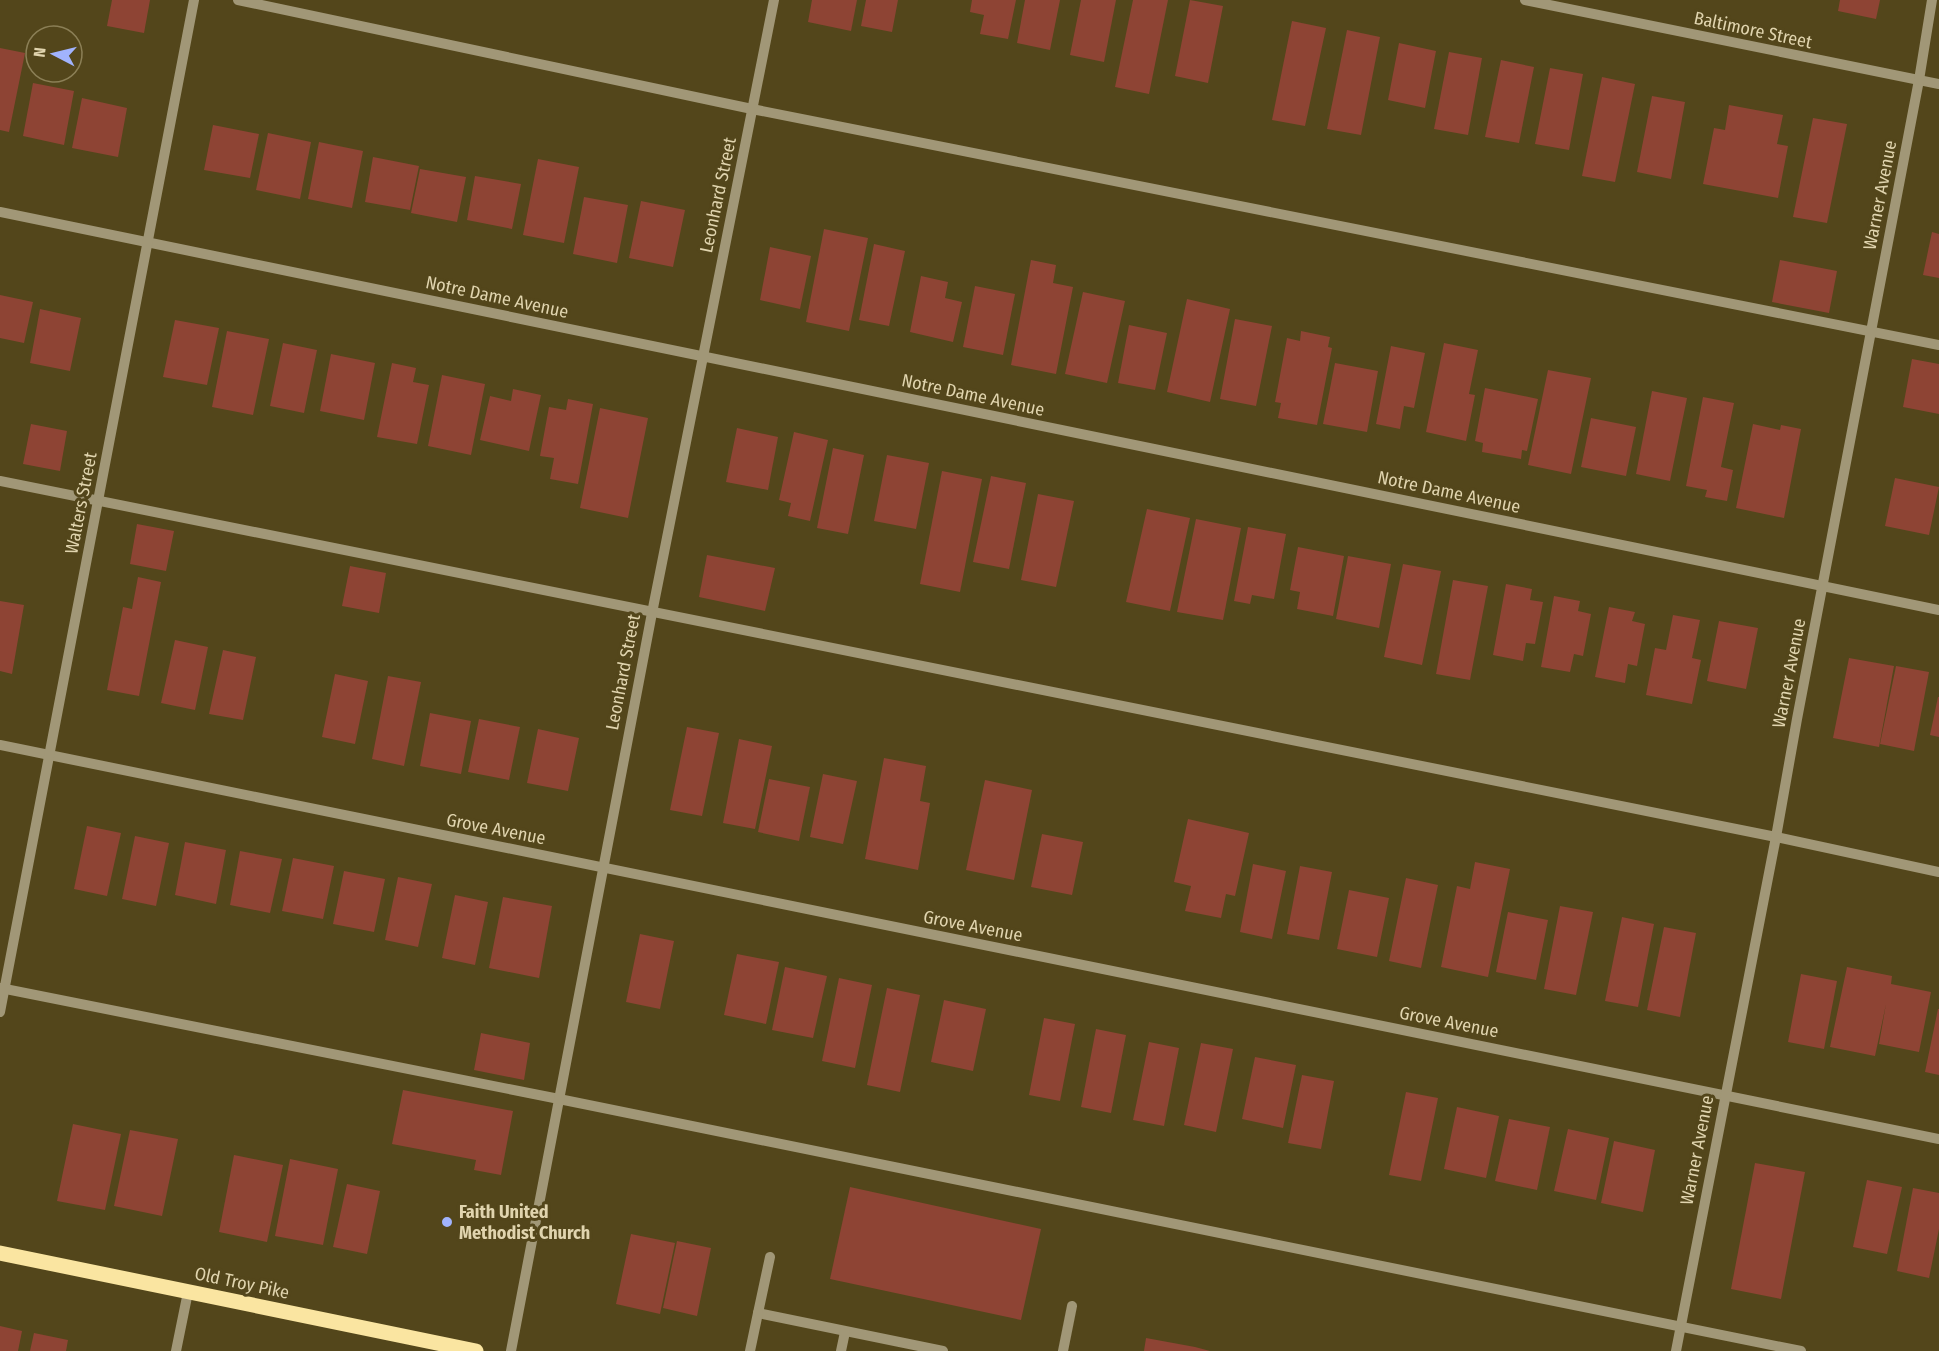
<svg xmlns="http://www.w3.org/2000/svg" width="1939" height="1351" viewBox="0 0 1939 1351" font-family="'Fira Sans Condensed',sans-serif">
  <style>
    .building { fill: #8e4434 }
    .lines { fill: none; stroke-linecap: round; stroke-linejoin: round }
    .minor { stroke: #a19777; stroke-width: 10 }
    .major { stroke: #fae5a1; stroke-width: 15 }
    .poi-dot { fill: #a1b3fd; stroke: #53461b; stroke-width: 2 }
    .labels { text-anchor: middle; stroke-width: 6; stroke-linejoin: round; paint-order: stroke }
    .street-label { font-size: 18px; fill: #e0d4ae; stroke: #53461b }
    .poi-label { font-size: 18px; font-weight: bold; fill: #e0d4ae; stroke: #53461b; text-anchor: start }
  </style>
  <rect width="100%" height="100%" fill="#53461b"/>
  <!-- building -->
  <g class="building">
    <polygon points="112,0 150,0 144,33 107,26"/>
    <polygon points="812,0 857,0 851,31 808,22"/>
    <polygon points="866,0 898,0 892,32 861,26"/>
    <polygon points="972,0 1016,0 1008,39 980,34 984,15 970,12"/>
    <polygon points="1025,0 1060,0 1050,50 1017,43"/>
    <polygon points="1081,0 1116,0 1104,62 1070,55"/>
    <polygon points="1133,0 1168,0 1149,94 1115,87"/>
    <polygon points="1190,0 1223,6 1208,83 1175,76"/>
    <polygon points="1840,0 1880,0 1876,19 1838,11"/>
    <polygon points="1292,21 1326,28 1305,126 1272,120"/>
    <polygon points="1347,30 1380,37 1361,135 1327,129"/>
    <polygon points="1399,43 1436,51 1425,108 1388,100"/>
    <polygon points="0,48 25,53 9,132 0,130"/>
    <polygon points="1449,52 1482,58 1468,135 1434,129"/>
    <polygon points="1501,60 1534,67 1519,143 1485,137"/>
    <polygon points="1550,68 1583,74 1569,150 1535,144"/>
    <polygon points="1602,77 1635,84 1615,182 1582,176"/>
    <polygon points="33,83 74,91 64,145 23,136"/>
    <polygon points="1652,96 1685,102 1671,179 1637,172"/>
    <polygon points="82,98 127,108 118,157 72,148"/>
    <polygon points="1729,105 1783,115 1777,144 1788,146 1778,198 1703,184 1714,128 1725,130"/>
    <polygon points="1813,118 1847,124 1827,223 1793,217"/>
    <polygon points="213,125 259,134 250,178 204,170"/>
    <polygon points="268,133 311,142 300,199 256,190"/>
    <polygon points="319,142 363,151 352,208 308,199"/>
    <polygon points="373,157 419,166 410,210 365,202"/>
    <polygon points="538,159 579,167 564,243 523,235"/>
    <polygon points="420,169 466,177 457,222 411,213"/>
    <polygon points="475,176 521,184 512,229 467,220"/>
    <polygon points="584,197 628,205 617,263 573,254"/>
    <polygon points="641,201 685,210 673,267 629,258"/>
    <polygon points="824,229 868,238 849,331 806,322"/>
    <polygon points="1932,232 1939,234 1939,278 1923,275"/>
    <polygon points="874,244 905,251 889,326 859,320"/>
    <polygon points="770,247 811,256 800,309 760,300"/>
    <polygon points="1031,260 1056,265 1053,283 1073,287 1056,374 1011,365"/>
    <polygon points="1780,260 1837,271 1829,313 1772,302"/>
    <polygon points="921,276 948,282 945,298 962,302 953,342 910,332"/>
    <polygon points="975,286 1015,294 1003,355 963,347"/>
    <polygon points="1083,292 1125,301 1107,383 1065,374"/>
    <polygon points="0,295 33,302 24,343 0,338"/>
    <polygon points="1187,299 1230,309 1210,402 1167,392"/>
    <polygon points="40,309 81,318 70,371 30,363"/>
    <polygon points="1235,319 1272,326 1256,406 1220,399"/>
    <polygon points="175,320 219,328 207,385 163,377"/>
    <polygon points="1129,325 1167,333 1155,390 1118,383"/>
    <polygon points="227,331 269,339 253,415 212,407"/>
    <polygon points="1301,331 1330,337 1328,347 1332,348 1317,425 1278,418 1281,403 1275,402 1287,338 1300,341"/>
    <polygon points="283,343 317,350 304,413 270,406"/>
    <polygon points="1444,343 1478,350 1469,394 1475,395 1466,441 1426,432"/>
    <polygon points="1391,346 1425,353 1414,408 1404,406 1400,429 1376,424"/>
    <polygon points="331,354 375,363 364,420 320,411"/>
    <polygon points="1912,359 1939,364 1939,414 1903,407"/>
    <polygon points="392,363 416,368 413,382 429,385 417,444 377,437"/>
    <polygon points="1335,363 1378,371 1367,432 1323,424"/>
    <polygon points="1548,370 1591,378 1571,474 1528,465"/>
    <polygon points="442,375 485,384 471,455 428,446"/>
    <polygon points="1485,388 1538,399 1527,451 1522,450 1521,459 1482,452 1483,443 1475,441"/>
    <polygon points="513,389 541,395 529,451 480,440 490,396 511,401"/>
    <polygon points="1652,391 1687,398 1670,481 1636,474"/>
    <polygon points="1703,397 1734,403 1721,467 1733,470 1727,501 1705,497 1707,490 1686,486"/>
    <polygon points="568,399 593,404 578,484 550,479 554,458 540,456 549,407 566,410"/>
    <polygon points="600,408 648,418 628,518 580,508"/>
    <polygon points="1591,418 1636,427 1626,476 1581,467"/>
    <polygon points="31,424 67,431 60,471 23,464"/>
    <polygon points="1753,424 1780,430 1781,425 1801,429 1784,518 1736,508"/>
    <polygon points="737,428 778,437 768,490 726,482"/>
    <polygon points="794,432 828,440 810,521 788,516 791,503 779,500"/>
    <polygon points="833,448 864,455 848,534 817,528"/>
    <polygon points="887,455 929,463 916,529 874,521"/>
    <polygon points="942,471 982,479 960,592 920,584"/>
    <polygon points="991,476 1026,483 1009,569 973,562"/>
    <polygon points="1895,478 1939,487 1929,535 1885,526"/>
    <polygon points="1038,494 1074,501 1056,587 1021,580"/>
    <polygon points="1147,509 1190,518 1170,611 1126,602"/>
    <polygon points="1196,519 1241,528 1223,620 1177,612"/>
    <polygon points="137,524 174,531 166,571 130,564"/>
    <polygon points="1248,527 1286,534 1274,599 1252,595 1250,604 1234,601"/>
    <polygon points="1298,547 1344,556 1333,616 1297,609 1300,592 1290,590"/>
    <polygon points="707,555 775,568 765,611 699,597"/>
    <polygon points="1348,556 1391,564 1379,628 1336,619"/>
    <polygon points="1403,564 1441,571 1422,665 1384,657"/>
    <polygon points="350,566 386,573 379,613 342,606"/>
    <polygon points="138,577 161,582 139,696 107,690 123,607 132,609"/>
    <polygon points="1453,580 1488,586 1470,680 1436,674"/>
    <polygon points="1506,584 1532,589 1530,600 1543,602 1535,644 1526,643 1523,661 1493,655"/>
    <polygon points="1554,596 1580,601 1578,611 1591,614 1583,656 1574,654 1570,672 1541,667"/>
    <polygon points="0,601 24,605 12,674 0,671"/>
    <polygon points="1609,607 1635,612 1632,621 1645,624 1637,666 1628,664 1625,683 1595,677"/>
    <polygon points="1673,615 1700,620 1692,658 1701,660 1692,704 1646,695 1655,648 1666,650"/>
    <polygon points="1719,621 1758,628 1746,689 1707,681"/>
    <polygon points="175,640 208,647 195,710 161,703"/>
    <polygon points="223,650 256,657 243,720 209,714"/>
    <polygon points="1849,658 1894,666 1879,747 1833,738"/>
    <polygon points="1896,666 1929,672 1914,751 1880,744"/>
    <polygon points="335,674 368,681 355,744 322,737"/>
    <polygon points="388,676 421,682 404,766 372,759"/>
    <polygon points="1938,697 1939,697 1939,737 1930,735"/>
    <polygon points="430,713 471,721 461,774 420,766"/>
    <polygon points="479,719 520,727 509,780 468,772"/>
    <polygon points="687,727 719,733 702,816 670,810"/>
    <polygon points="538,729 579,738 568,791 527,783"/>
    <polygon points="739,739 772,746 755,829 723,823"/>
    <polygon points="884,758 926,766 920,801 930,803 918,870 865,859"/>
    <polygon points="823,774 857,781 843,844 810,837"/>
    <polygon points="769,779 810,787 799,841 758,832"/>
    <polygon points="985,780 1032,790 1014,880 966,870"/>
    <polygon points="1188,819 1249,833 1235,896 1226,894 1221,918 1185,911 1191,886 1174,882"/>
    <polygon points="87,826 121,833 107,896 74,889"/>
    <polygon points="1042,834 1083,842 1072,895 1031,887"/>
    <polygon points="135,836 169,843 156,906 122,899"/>
    <polygon points="185,842 226,850 216,904 175,895"/>
    <polygon points="240,851 282,859 270,913 230,905"/>
    <polygon points="293,858 334,866 323,919 282,911"/>
    <polygon points="1475,862 1510,869 1488,977 1441,967 1457,886 1470,889"/>
    <polygon points="1253,864 1286,871 1272,939 1240,932"/>
    <polygon points="1300,866 1332,872 1319,940 1287,934"/>
    <polygon points="344,871 385,879 374,932 333,924"/>
    <polygon points="398,877 432,884 418,947 385,940"/>
    <polygon points="1406,878 1438,885 1421,968 1389,961"/>
    <polygon points="1349,890 1389,898 1377,957 1337,949"/>
    <polygon points="455,895 488,902 475,965 442,958"/>
    <polygon points="503,897 552,906 539,978 489,968"/>
    <polygon points="1560,906 1593,912 1576,995 1544,989"/>
    <polygon points="1508,912 1548,920 1536,980 1496,972"/>
    <polygon points="1622,917 1654,924 1638,1007 1605,1001"/>
    <polygon points="1664,927 1696,933 1680,1017 1647,1010"/>
    <polygon points="640,934 674,941 660,1009 626,1002"/>
    <polygon points="737,954 779,962 766,1024 724,1015"/>
    <polygon points="785,967 827,976 813,1038 772,1030"/>
    <polygon points="1847,967 1892,976 1891,984 1931,992 1919,1052 1879,1044 1886,1004 1875,1056 1830,1047"/>
    <polygon points="1801,974 1837,981 1824,1049 1788,1042"/>
    <polygon points="839,978 872,985 855,1068 822,1061"/>
    <polygon points="887,988 920,995 900,1092 867,1085"/>
    <polygon points="944,1000 986,1009 973,1071 931,1062"/>
    <polygon points="1938,1009 1939,1009 1939,1075 1925,1072"/>
    <polygon points="1044,1018 1075,1024 1060,1101 1029,1095"/>
    <polygon points="1096,1029 1126,1035 1111,1113 1081,1107"/>
    <polygon points="481,1033 530,1043 524,1080 474,1070"/>
    <polygon points="1149,1042 1179,1048 1164,1126 1133,1120"/>
    <polygon points="1201,1043 1233,1049 1216,1132 1184,1125"/>
    <polygon points="1255,1057 1296,1065 1283,1128 1242,1119"/>
    <polygon points="1302,1075 1334,1081 1321,1149 1288,1143"/>
    <polygon points="403,1090 513,1111 501,1175 474,1170 476,1160 392,1144"/>
    <polygon points="1406,1092 1438,1098 1421,1181 1389,1175"/>
    <polygon points="1457,1107 1499,1116 1486,1178 1444,1169"/>
    <polygon points="1509,1119 1550,1127 1537,1190 1495,1181"/>
    <polygon points="73,1124 121,1134 105,1210 57,1201"/>
    <polygon points="1568,1129 1609,1138 1596,1200 1554,1191"/>
    <polygon points="130,1130 178,1139 162,1216 114,1206"/>
    <polygon points="1614,1141 1655,1150 1643,1212 1601,1203"/>
    <polygon points="234,1155 283,1165 267,1242 219,1232"/>
    <polygon points="290,1159 338,1169 323,1245 275,1236"/>
    <polygon points="1755,1163 1805,1172 1781,1299 1731,1289"/>
    <polygon points="1867,1180 1902,1187 1887,1254 1853,1247"/>
    <polygon points="347,1184 380,1191 367,1254 333,1247"/>
    <polygon points="850,1187 1041,1229 1021,1320 830,1279"/>
    <polygon points="1913,1188 1939,1193 1939,1229 1929,1278 1897,1271"/>
    <polygon points="631,1234 675,1243 660,1314 616,1304"/>
    <polygon points="677,1241 711,1248 697,1316 663,1308"/>
    <polygon points="0,1326 22,1331 18,1351 0,1351"/>
    <polygon points="34,1333 68,1340 66,1351 30,1351"/>
    <polygon points="1146,1338 1195,1347 1210,1351 1144,1351"/>
  </g>
  <g class="lines">
    <!-- minor -->
    <g class="minor">
      <polyline points="238,0 752,109 1939,345"/>
      <polyline points="1525,0 1939,84"/>
      <polyline points="0,212 1939,610"/>
      <polyline points="0,481 1776,837 1939,872"/>
      <polyline points="0,745 1939,1139"/>
      <polyline points="0,988 559,1099 1801,1351"/>
      <polyline points="0,1012 194,0"/>
      <polyline points="770,1257 758,1313 943,1351"/>
      <polyline points="176,1351 188,1292"/>
      <polyline points="511,1351 652,613 774,0"/>
      <polyline points="750,1351 758,1313"/>
      <polyline points="841,1351 845,1332"/>
      <polyline points="1063,1351 1072,1306"/>
      <polyline points="1676,1351 1776,837 1797,719 1919,80 1932,0"/>
    </g>
    <!-- major -->
    <polyline class="major" points="0,1253 476,1351"/>
  </g>
  <!-- markers -->
  <circle class="poi-dot" cx="447" cy="1222" r="6"/>
  <g class="labels">
    <!-- street labels -->
    <g class="street-label">
      <text transform="translate(1753 30) rotate(12)" y="6">Baltimore Street</text>
      <text transform="translate(718 195) rotate(-78)" y="6">Leonhard Street</text>
      <text transform="translate(1880 195) rotate(-79)" y="6">Warner Avenue</text>
      <text transform="translate(497 297) rotate(12)" y="6">Notre Dame Avenue</text>
      <text transform="translate(973 395) rotate(12)" y="6">Notre Dame Avenue</text>
      <text transform="translate(1449 492) rotate(12)" y="6">Notre Dame Avenue</text>
      <text transform="translate(81 503) rotate(-79)" y="6">Walters Street</text>
      <text transform="translate(623 672) rotate(-79)" y="6">Leonhard Street</text>
      <text transform="translate(1789 673) rotate(-79)" y="6">Warner Avenue</text>
      <text transform="translate(496 829) rotate(11)" y="6">Grove Avenue</text>
      <text transform="translate(973 926) rotate(11)" y="6">Grove Avenue</text>
      <text transform="translate(1449 1022) rotate(11)" y="6">Grove Avenue</text>
      <text transform="translate(1697 1150) rotate(-79)" y="6">Warner Avenue</text>
      <text transform="translate(242 1283) rotate(12)" y="6">Old Troy Pike</text>
    </g>
    <!-- poi labels -->
    <g class="poi-label">
      <text x="459" y="1218">Faith United<tspan x="459" dy="21">Methodist Church</tspan></text>
    </g>
  </g>
  <!-- north arrow -->
  <g transform="translate(54 54) rotate(277)"><circle r="28" fill="#53461b" stroke="#8b7f56" stroke-width="1.5"/>
  <path d="M0-4.5L10 22L0 15L-10 22Z" fill="#a1b3fd"/>
  <text y="-9" font-size="16" font-weight="bold" text-anchor="middle" fill="#e0d4ae">N</text>
  </g>
</svg>
